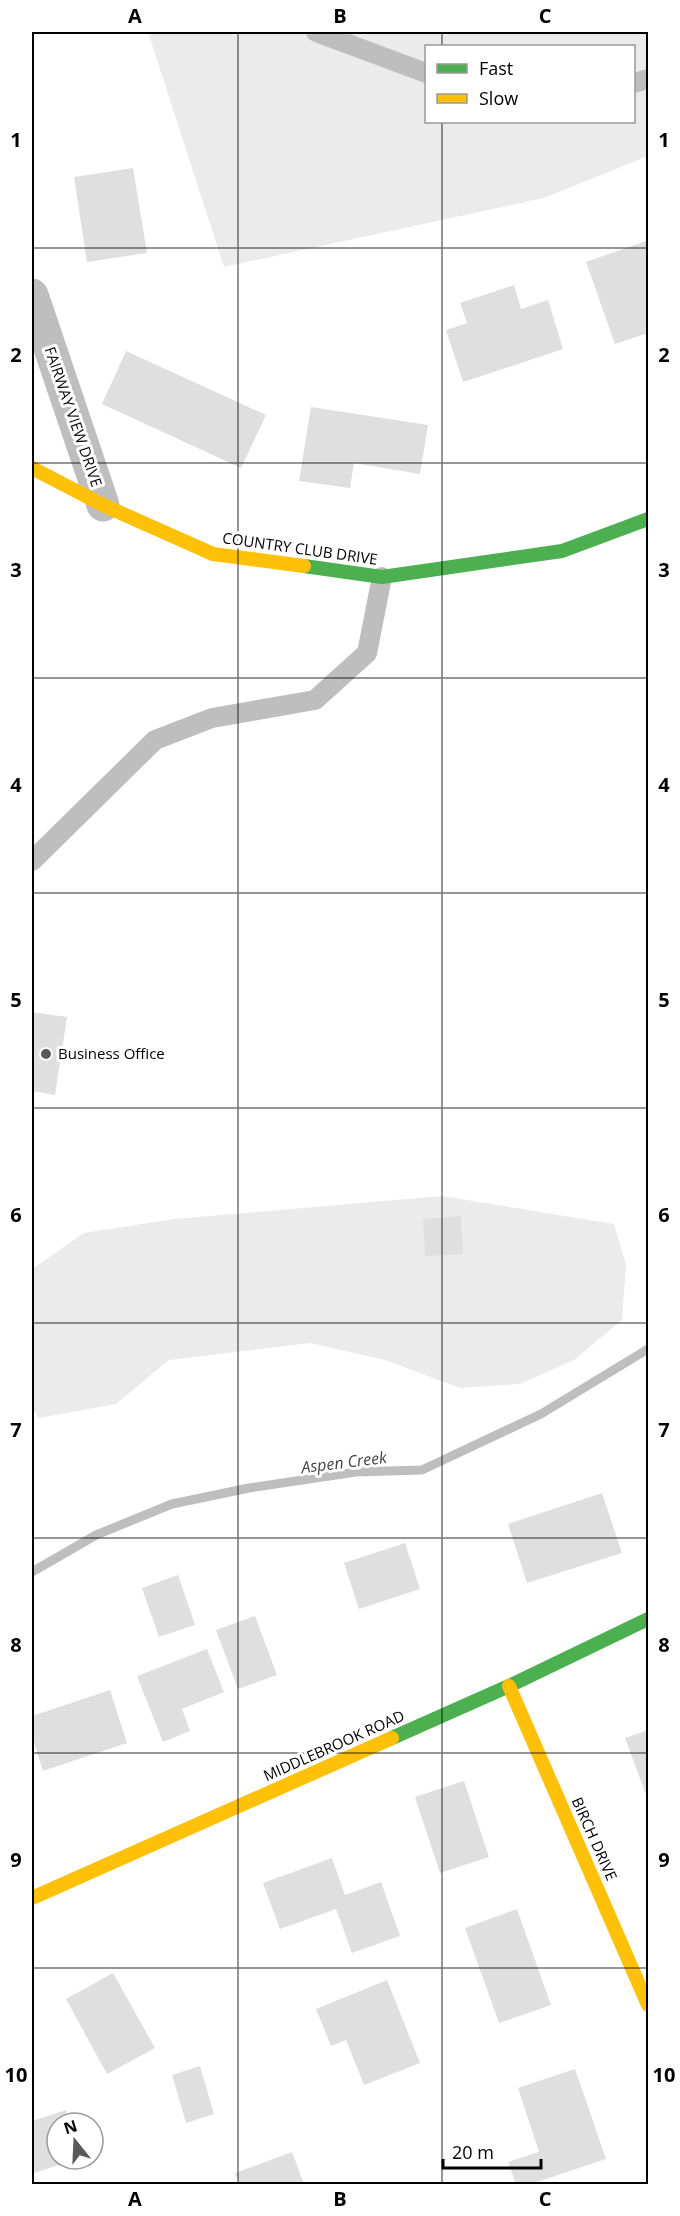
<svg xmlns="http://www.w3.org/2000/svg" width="680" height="2216" viewBox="0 0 680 2216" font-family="'Open Sans',sans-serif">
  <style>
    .green { fill: #ebebeb; fill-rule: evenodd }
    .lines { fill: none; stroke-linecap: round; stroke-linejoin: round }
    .stream { stroke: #bebebe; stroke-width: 9 }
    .building { fill: #dfdfdf }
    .lane { stroke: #bebebe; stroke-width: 20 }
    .street { stroke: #bebebe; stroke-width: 33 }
    .fast { stroke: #4caf50; stroke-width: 14 }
    .slow { stroke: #ffc107; stroke-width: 14 }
    .grid { fill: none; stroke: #000; stroke-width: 1.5; stroke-opacity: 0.55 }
    .poi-dot { fill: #595959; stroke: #fff; stroke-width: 2 }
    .labels { text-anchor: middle; stroke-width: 6; stroke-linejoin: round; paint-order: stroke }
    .street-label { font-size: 15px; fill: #000; stroke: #fff }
    .poi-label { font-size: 15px; fill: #000; stroke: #fff; text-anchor: start }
    .water-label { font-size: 16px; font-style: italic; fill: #434343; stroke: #fff }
    .neatline { fill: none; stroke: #000; stroke-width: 2 }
    .grid-label { font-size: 20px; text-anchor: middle; font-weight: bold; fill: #000 }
  </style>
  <rect width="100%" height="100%" fill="#fff"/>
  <!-- green -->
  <g class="green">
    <path d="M148,32H648V156L544,198L224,267ZM426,46H634V122H426Z"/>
    <polygon points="442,1196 614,1224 626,1265 622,1320 574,1360 520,1384 460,1388 385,1360 310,1343 169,1360 116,1404 39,1418 32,1408 32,1269 84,1233 174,1219"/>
  </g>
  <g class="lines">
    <!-- stream -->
    <polyline class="stream" points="32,1572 96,1535 172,1504 249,1488 356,1472 422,1470 541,1414 648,1349"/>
  </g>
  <!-- building -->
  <g class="building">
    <polygon points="133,168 147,253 87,262 74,177"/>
    <polygon points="646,241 648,248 648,333 615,344 586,262"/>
    <polygon points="514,285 521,309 548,300 563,349 463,382 446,330 467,323 460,303"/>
    <polygon points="126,351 266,415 241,468 102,404"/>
    <polygon points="311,407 428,425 420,474 354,463 350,488 299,481"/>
    <polygon points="32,1012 67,1017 55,1095 32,1091"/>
    <polygon points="461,1216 463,1254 425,1256 423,1219"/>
    <polygon points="602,1493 622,1553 527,1583 508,1524"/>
    <polygon points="405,1543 420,1589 359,1609 344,1563"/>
    <polygon points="178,1575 195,1625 159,1637 142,1588"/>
    <polygon points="255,1616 277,1675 238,1689 216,1630"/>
    <polygon points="207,1649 224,1692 182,1709 190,1731 163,1742 137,1676"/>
    <polygon points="110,1690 127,1743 43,1771 32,1736 32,1716"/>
    <polygon points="648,1730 648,1800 625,1738"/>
    <polygon points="464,1781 489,1857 440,1873 415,1797"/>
    <polygon points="332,1858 345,1895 381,1882 400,1936 352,1953 336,1909 280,1929 263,1883"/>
    <polygon points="517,1909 551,2005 499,2023 465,1928"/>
    <polygon points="113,1973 155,2048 107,2074 66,1999"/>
    <polygon points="387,1980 420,2063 364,2085 346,2040 331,2046 316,2009"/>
    <polygon points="200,2066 214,2114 186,2123 172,2075"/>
    <polygon points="575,2069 606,2159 531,2184 516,2184 508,2162 539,2152 518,2088"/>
    <polygon points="66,2110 70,2123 57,2123 57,2159 75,2159 35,2173 32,2163 32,2121"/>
    <polygon points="292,2152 304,2184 240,2184 235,2173"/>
  </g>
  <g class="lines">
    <!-- lane -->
    <g class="lane">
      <polyline points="316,32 426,73"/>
      <polyline points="634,83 648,79"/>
      <polyline points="32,861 155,740 212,718 315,700 367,653 382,577"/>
    </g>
    <!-- street -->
    <polyline class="street" points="32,295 103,505"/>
    <!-- fast -->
    <g class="fast">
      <polyline points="304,566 382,577 562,551 648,519"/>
      <polyline points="392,1738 509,1686 648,1619"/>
    </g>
    <!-- slow -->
    <g class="slow">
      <polyline points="32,468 103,505 213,554 304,566"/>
      <polyline points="509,1686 648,2005"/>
      <polyline points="32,1898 392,1738"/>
    </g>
  </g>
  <!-- grid -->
  <path class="grid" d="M238,32V2184M442,32V46M442,122V2184M32,248H648M32,463H648M32,678H648M32,893H648M32,1108H648M32,1323H648M32,1538H648M32,1753H648M32,1968H648"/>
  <!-- markers -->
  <circle class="poi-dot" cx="46" cy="1054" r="6"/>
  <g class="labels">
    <!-- street labels -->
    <g class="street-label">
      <text transform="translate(73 417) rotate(71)" y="5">FAIRWAY VIEW DRIVE</text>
      <text transform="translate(300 549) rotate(8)" y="5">COUNTRY CLUB DRIVE</text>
      <text transform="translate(334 1746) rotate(-24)" y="5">MIDDLEBROOK ROAD</text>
      <text transform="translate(594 1839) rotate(66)" y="5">BIRCH DRIVE</text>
    </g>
    <!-- poi labels -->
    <g class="poi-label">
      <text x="58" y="1059">Business Office</text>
    </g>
    <!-- water labels -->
    <g class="water-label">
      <text transform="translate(344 1462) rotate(-7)" y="6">Aspen Creek</text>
    </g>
  </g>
  <!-- border -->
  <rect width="680" height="2216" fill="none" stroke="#ffffff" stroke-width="66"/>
  <!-- legend -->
  <rect x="425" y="45" width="210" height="78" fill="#ffffff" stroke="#999999" stroke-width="1.5"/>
  <rect x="437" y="64" width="30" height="9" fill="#4caf50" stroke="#999999" stroke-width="1.5"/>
  <text x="479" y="75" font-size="18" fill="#000000">Fast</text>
  <rect x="437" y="94" width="30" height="9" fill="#ffc107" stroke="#999999" stroke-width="1.5"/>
  <text x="479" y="105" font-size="18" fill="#000000">Slow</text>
  <!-- north arrow -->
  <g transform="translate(75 2141) rotate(342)"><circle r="28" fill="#ffffff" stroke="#999999" stroke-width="1.5"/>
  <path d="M0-4.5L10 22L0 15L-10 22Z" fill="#595959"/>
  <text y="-9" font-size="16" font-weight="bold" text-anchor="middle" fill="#000000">N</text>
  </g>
  <!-- scale -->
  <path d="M443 2159v9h98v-9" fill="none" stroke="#000000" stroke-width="3"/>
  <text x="452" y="2159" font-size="18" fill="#000000" stroke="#ffffff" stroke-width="4.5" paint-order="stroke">20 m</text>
  <rect x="33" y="33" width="614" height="2150" class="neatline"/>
  <g class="grid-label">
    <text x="135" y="23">A</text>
    <text x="340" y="23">B</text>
    <text x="545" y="23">C</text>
    <text x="16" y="147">1</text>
    <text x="664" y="147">1</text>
    <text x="16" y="362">2</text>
    <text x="664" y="362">2</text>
    <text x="16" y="577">3</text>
    <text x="664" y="577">3</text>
    <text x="16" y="792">4</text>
    <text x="664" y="792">4</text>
    <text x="16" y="1007">5</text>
    <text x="664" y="1007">5</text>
    <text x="16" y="1222">6</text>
    <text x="664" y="1222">6</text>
    <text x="16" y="1437">7</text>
    <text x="664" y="1437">7</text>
    <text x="16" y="1652">8</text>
    <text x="664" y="1652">8</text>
    <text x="16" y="1867">9</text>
    <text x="664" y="1867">9</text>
    <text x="16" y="2082">10</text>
    <text x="664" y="2082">10</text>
    <text x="135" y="2206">A</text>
    <text x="340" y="2206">B</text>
    <text x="545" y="2206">C</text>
  </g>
</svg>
